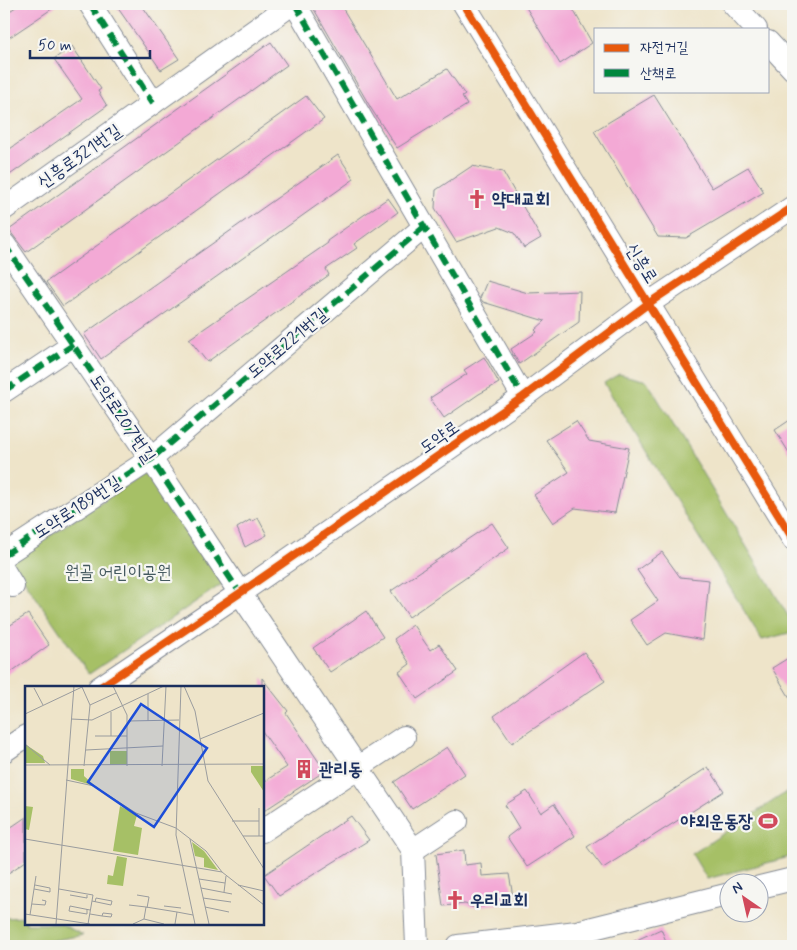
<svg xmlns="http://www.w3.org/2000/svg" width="797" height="950" viewBox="0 0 797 950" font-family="Mynerve,'Poor Story',sans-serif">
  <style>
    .green { fill: #a6c066; stroke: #607862 }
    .building { fill: #f3a9d5 }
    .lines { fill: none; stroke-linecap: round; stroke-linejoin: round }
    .minor-casing { stroke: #848a94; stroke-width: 24 }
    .minor { stroke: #fff; stroke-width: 22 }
    .quiet { stroke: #00873e; stroke-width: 6; stroke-dasharray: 12 6; stroke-linecap: butt }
    .cycleway-casing { stroke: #f6f6f2; stroke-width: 11 }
    .cycleway { stroke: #e8590c; stroke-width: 8 }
    .labels { text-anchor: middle; stroke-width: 4.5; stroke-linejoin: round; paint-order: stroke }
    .street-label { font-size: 18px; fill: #1b2f5e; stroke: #f6f6f2 }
    .poi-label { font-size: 18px; font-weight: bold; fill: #1b2f5e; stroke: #f6f6f2; text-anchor: start }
    .park-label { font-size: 18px; fill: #455a60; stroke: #f6f6f2 }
    .inset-road { fill: none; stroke: #9a9c9e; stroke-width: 1 }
    .view { fill: #1d4ed8; fill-opacity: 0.15; stroke: #1d4ed8; stroke-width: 2.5 }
    .inset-edge { fill: none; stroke: #1b2f5e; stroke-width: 2.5 }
  </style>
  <rect width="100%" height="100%" fill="#f6f6f2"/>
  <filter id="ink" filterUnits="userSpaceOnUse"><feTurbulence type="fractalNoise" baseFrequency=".02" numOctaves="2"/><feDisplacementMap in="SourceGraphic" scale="10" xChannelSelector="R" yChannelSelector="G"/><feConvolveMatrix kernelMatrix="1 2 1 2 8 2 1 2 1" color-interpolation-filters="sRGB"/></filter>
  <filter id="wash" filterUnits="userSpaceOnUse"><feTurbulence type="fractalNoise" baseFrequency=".0096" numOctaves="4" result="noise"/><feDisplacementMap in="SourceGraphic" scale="20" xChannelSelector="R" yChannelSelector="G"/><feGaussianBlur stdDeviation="1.12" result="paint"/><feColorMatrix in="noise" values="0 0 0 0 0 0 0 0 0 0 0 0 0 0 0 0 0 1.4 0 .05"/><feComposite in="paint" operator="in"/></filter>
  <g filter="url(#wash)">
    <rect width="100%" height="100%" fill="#eee4c9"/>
    <!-- green -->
    <g class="green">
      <polygon points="619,374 647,381 793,624 793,632 762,640 604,383"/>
      <polygon points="150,470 225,582 89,674 11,561"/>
      <polygon points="793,788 793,856 707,879 692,854"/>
      <polygon points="26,917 26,924 61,924 83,935 23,946 4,946 4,918"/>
    </g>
    <g id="blocks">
      <!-- building -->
      <g class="building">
        <polygon points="20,4 59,4 4,41 4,15"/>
        <polygon points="115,4 141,4 179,59 161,70"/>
        <polygon points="311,4 340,4 397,99 447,69 465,95 462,97 467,105 397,148 372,110"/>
        <polygon points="524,4 570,4 592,43 560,64"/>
        <polygon points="271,42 287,65 26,252 9,230"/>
        <polygon points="72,46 101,89 98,91 107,106 4,179 4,153 82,99 54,59"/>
        <polygon points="654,95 712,188 748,167 764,192 686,238 658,237 594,131"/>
        <polygon points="306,96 324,119 63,306 46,282"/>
        <polygon points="338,155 354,179 101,359 84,334"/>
        <polygon points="472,166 503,172 541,238 524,248 514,233 499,227 456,242 435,208 436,190"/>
        <polygon points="388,198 398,212 354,244 357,248 326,269 329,275 207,362 189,339 328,243 327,241"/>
        <polygon points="487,281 528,293 580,291 579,322 519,364 511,349 537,332 535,330 545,321 483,302 480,298"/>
        <polygon points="484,357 499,383 479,394 444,418 430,398 467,374 464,370"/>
        <polygon points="793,418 793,459 775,430"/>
        <polygon points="576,421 589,441 629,448 615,513 575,508 553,523 534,495 569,472 546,440"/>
        <polygon points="258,518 267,535 245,547 237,528 250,520 251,522"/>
        <polygon points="492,523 509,548 409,617 391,591"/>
        <polygon points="662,552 680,577 709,580 703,640 666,633 647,645 630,620 658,601 637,570"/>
        <polygon points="366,611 383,637 330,672 313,648"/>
        <polygon points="28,614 49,645 4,677 4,629"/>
        <polygon points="413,625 430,650 439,644 458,671 417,699 399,672 410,664 394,639"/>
        <polygon points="584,652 605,681 512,743 494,716"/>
        <polygon points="793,655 793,703 772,668"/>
        <polygon points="262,678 288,711 286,713 325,771 262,812 262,783 287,767 262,731"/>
        <polygon points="447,747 465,774 412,809 394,782"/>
        <polygon points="708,767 724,791 603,868 587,847"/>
        <polygon points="527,791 541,813 554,804 575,836 527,867 507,837 519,828 505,805"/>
        <polygon points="351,816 369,840 279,896 264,875"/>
        <polygon points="26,817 26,861 4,876 4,832"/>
        <polygon points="464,850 465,865 481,863 482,876 509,874 514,902 472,907 465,904 443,906 436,854"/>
        <polygon points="661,929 668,946 623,946"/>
      </g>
    </g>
  </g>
  <g filter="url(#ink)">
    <use href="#blocks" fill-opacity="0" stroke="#848a94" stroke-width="1"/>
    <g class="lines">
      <!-- minor casing -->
      <g class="minor-casing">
        <g id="minor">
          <polyline points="90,4 153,103"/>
          <polyline points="295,4 523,397"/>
          <polyline points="464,4 793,539"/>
          <polyline points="733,4 756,29"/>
          <polyline points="768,42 793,69"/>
          <polyline points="4,209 292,4"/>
          <polyline points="4,244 151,459 240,593 413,850 417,946"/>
          <polyline points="4,391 73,345"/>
          <polyline points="4,555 151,459 424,227"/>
          <polyline points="4,571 13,586"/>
          <polyline points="99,688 240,593 523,397 649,303 793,207"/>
          <polyline points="4,751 26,736"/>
          <polyline points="262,831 404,737"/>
          <polyline points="413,850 457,821"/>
          <polyline points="760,887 793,879"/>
          <polyline points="458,946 577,932 730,894"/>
        </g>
      </g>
      <!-- minor -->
      <use href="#minor" class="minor"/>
      <!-- quiet -->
      <g class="quiet">
        <polyline points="90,4 153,103"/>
        <polyline points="295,4 523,397"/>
        <polyline points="4,244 151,459 240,593"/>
        <polyline points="4,391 73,345"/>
        <polyline points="4,555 151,459 424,227"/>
      </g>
      <!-- cycleway casing -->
      <g class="cycleway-casing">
        <g id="cycleway">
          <polyline points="464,4 793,539"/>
          <polyline points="99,688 240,593 523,397 649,303 793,207"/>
        </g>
      </g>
      <!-- cycleway -->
      <use href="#cycleway" class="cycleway"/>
    </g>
  </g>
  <!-- icons -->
  <defs>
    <g id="church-bare" transform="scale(1.5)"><path d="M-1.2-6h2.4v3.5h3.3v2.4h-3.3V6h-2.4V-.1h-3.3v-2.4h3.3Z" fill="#d1495b" stroke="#f6f6f2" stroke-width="2.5" paint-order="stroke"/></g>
    <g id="building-bare" transform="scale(1.5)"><path d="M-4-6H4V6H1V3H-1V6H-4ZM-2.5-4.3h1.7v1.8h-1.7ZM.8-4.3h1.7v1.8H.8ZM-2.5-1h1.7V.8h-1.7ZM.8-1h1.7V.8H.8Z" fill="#d1495b" stroke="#f6f6f2" stroke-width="2.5" paint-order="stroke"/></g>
    <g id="stadium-bare" transform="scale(1.5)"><path d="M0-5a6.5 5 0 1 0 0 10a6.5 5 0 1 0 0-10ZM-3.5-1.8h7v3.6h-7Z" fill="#d1495b" stroke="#f6f6f2" stroke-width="2.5" paint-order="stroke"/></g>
  </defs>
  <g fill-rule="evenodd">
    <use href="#church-bare" x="477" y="199"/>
    <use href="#building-bare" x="304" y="769"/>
    <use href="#stadium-bare" x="768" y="821"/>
    <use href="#church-bare" x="455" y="900"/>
  </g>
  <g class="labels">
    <!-- street labels -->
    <g class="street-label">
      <text transform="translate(79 156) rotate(-35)" y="6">신흥로321번길</text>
      <text transform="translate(642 263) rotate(58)" y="6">신흥로</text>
      <text transform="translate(287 343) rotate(-40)" y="6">도약로221번길</text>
      <text transform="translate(123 418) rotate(56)" y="6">도약로207번길</text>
      <text transform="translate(439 437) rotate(-35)" y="6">도약로</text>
      <text transform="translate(77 507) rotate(-33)" y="6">도약로189번길</text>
    </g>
    <!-- poi labels -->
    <g class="poi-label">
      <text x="492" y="205">약대교회</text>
      <text x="319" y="775">관리동</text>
      <text x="753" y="827" text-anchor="end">야외운동장</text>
      <text x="470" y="906">우리교회</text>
    </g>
    <!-- park labels -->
    <g class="park-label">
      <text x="118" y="578">원골 어린이공원</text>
    </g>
  </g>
  <!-- overview -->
  <g transform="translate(25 686)">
    <rect width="239" height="239" fill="#eee4c9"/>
    <path d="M0,58L18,70L20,77H0ZM85,65H102V78L85,79ZM226,80H239V106L226,86ZM46,83H59V90L70,100L46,93ZM0,120L8,121L4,144L0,143ZM95,120L112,129L109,140L117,142L113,169L88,165ZM167,156L179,165L193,184L179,181V172L170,170ZM92,170L102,172L98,200L82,198L83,189L88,190Z" fill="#a6c066"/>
    <path class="inset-road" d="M88,0L102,29V80M156,0L151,149L170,238M159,0L170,25L183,95L239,183M57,1L65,19L59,80M9,2L18,19M65,19L91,7M86,26V50M0,28L57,1M46,33L67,34L139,0M103,35L154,34M123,35V8M70,50H102M175,53L239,27M0,58L25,79M61,64L138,60M0,79L239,78M137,80L141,0M41,94L69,100L111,127L151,142L181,165L197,186M234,122V150M207,135H234M218,150H239M0,153L197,186L239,219M165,153L184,238M174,193L200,197M213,199L239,205M176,202L207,208M9,203L25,206V202L10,199M34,203L68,209L63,238M199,206L201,190M45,209L62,212V209M112,209L124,211L122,222M178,212L206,216M67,215L86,219L87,215L71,212L70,216M7,218L20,219L21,215L17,214M104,219L121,221M139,220L156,222M180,221L204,226M62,223V228L44,225L45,220L65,224M0,228L65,238M65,228L77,230L86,231L87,228L78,227L77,230M5,229L11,190M119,233L139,238M31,238L49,0M108,238L119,233L121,221L152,226M150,238L152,226L168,229"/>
    <path class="view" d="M116,18L182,62L129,141L63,96Z"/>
    <rect width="239" height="239" class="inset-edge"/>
  </g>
  <!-- margin -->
  <rect width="797" height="950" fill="none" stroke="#f6f6f2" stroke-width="20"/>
  <!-- legend -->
  <rect x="594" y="28" width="175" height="65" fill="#f6f6f2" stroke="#9ea6b7"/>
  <rect x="604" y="44" width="25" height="8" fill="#e8590c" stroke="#9ea6b7"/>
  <text x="640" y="52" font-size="15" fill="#1b2f5e">자전거길</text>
  <rect x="604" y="69" width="25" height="8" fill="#00873e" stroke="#9ea6b7"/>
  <text x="640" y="78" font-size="15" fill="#1b2f5e">산책로</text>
  <!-- north arrow -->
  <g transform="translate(744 898) rotate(326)"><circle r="24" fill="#f6f6f2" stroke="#9ea6b7"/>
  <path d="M0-4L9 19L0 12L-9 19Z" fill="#d1495b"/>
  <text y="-8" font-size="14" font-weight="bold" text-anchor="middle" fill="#1b2f5e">N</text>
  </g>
  <!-- scale -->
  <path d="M30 50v8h120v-8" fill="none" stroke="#1b2f5e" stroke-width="2.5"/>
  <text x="38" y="50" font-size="15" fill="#1b2f5e" stroke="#f6f6f2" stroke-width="4" paint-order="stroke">50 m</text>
</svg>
